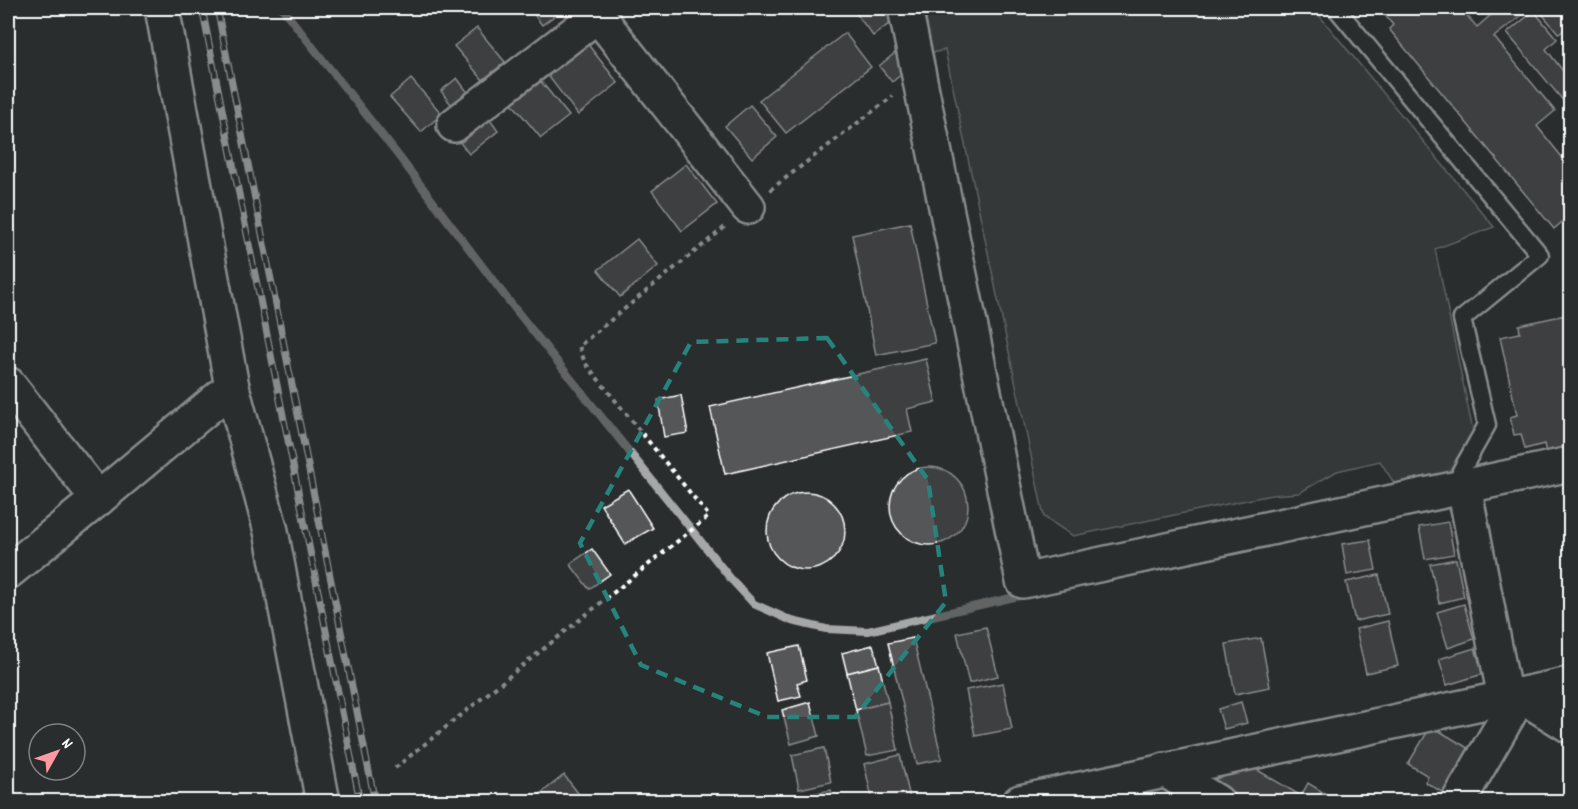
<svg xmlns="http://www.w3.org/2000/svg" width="1578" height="809" viewBox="0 0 1578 809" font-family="Dekko,sans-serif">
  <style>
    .pitch { fill: #414445; stroke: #a0a2a2; stroke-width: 1.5 }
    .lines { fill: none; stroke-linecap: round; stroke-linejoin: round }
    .stream { stroke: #a6a7a7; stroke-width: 8 }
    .building { fill: #555758; stroke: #fff; stroke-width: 1.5 }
    .service-casing { stroke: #fff; stroke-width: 21 }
    .minor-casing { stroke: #fff; stroke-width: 38 }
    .path { stroke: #fff; stroke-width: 4; stroke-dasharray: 4.5 4.5; stroke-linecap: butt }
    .service { stroke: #2a2d2e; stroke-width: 16 }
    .minor { stroke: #2a2d2e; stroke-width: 33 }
    .rail-casing { stroke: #fff; stroke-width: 7 }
    .rail { stroke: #2a2d2e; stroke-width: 4.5; stroke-dasharray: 14; stroke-linecap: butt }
    .marked { fill: none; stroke: #27847c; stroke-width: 4.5; stroke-dasharray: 12 8; stroke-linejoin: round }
  </style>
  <rect width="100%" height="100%" fill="#2a2d2e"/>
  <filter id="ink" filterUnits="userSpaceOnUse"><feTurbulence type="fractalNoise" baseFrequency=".0167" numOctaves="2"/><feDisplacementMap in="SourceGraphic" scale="12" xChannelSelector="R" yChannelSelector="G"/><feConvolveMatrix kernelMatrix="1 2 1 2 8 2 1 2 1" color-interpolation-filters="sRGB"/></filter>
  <g filter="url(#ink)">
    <!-- pitch -->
    <polygon class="pitch" points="917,8 1313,8 1494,227 1435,249 1473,431 1447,475 1396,486 1380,461 1337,471 1299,493 1271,495 1073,536 1044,517 945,50 927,54"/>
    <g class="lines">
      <!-- stream -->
      <polyline class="stream" points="282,8 397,154 508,300 731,579 754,604 792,621 826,629 868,631 1028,594"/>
    </g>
    <!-- building -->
    <g class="building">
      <polygon points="529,8 565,8 542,25"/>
      <polygon points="852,8 891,8 898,17 873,36"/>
      <polygon points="1379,8 1460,8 1477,27 1499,8 1531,8 1494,37 1555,111 1537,126 1570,167 1570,215 1554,229 1389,29 1393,25"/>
      <polygon points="1537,8 1570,8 1570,25 1559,34"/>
      <polygon points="1534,11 1557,39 1546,49 1570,80 1570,109 1507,33"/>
      <polygon points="477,28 505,62 483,80 454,46"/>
      <polygon points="845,33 871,67 786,133 759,100"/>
      <polygon points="586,42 618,83 578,115 546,73"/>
      <polygon points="895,53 908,69 892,82 879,66"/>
      <polygon points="457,78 469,94 453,107 441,91"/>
      <polygon points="411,79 442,114 421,132 390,97"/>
      <polygon points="539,79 569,116 541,138 511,102"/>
      <polygon points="750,105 777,137 752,158 725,126"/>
      <polygon points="488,117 498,131 469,154 458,140"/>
      <polygon points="686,164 717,204 682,231 652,191"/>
      <polygon points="910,223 935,343 876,355 852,235"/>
      <polygon points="637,239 658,266 620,297 598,270"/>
      <polygon points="1570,314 1570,448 1546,453 1544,444 1525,449 1521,434 1514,435 1510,417 1517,415 1500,337 1520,333 1519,325"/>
      <polygon points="926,359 936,402 907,409 912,432 725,474 710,407"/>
      <polygon points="681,395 688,433 664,437 658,400"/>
      <circle cx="929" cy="506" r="39"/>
      <polygon points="628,489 653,528 625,544 601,505"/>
      <circle cx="806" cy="531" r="39"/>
      <polygon points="1448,522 1454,554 1425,559 1419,527"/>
      <polygon points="1370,540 1376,570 1347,575 1342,544"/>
      <polygon points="592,549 610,574 589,589 570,564"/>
      <polygon points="1456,559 1464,597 1439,603 1430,564"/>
      <polygon points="1379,575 1388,614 1355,621 1346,582"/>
      <polygon points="1464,604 1474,639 1448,648 1437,612"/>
      <polygon points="1388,621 1398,666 1366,673 1356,629"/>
      <polygon points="986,627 998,676 969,683 957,633"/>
      <polygon points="913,638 942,759 917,764 888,643"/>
      <polygon points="1261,638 1270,687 1235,694 1226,644"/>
      <polygon points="873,645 879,665 847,673 842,653"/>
      <polygon points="799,646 807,680 797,683 801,696 778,701 767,653"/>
      <polygon points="1475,648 1483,674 1447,685 1439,659"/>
      <polygon points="879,665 888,702 856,710 847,673"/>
      <polygon points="1003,683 1012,729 975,736 966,690"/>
      <polygon points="810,702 819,736 791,744 782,710"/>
      <polygon points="888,702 898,750 867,756 856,710"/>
      <polygon points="1241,702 1247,723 1224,729 1218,709"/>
      <polygon points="1431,726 1478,754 1452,798 1425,782 1428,776 1408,764"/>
      <polygon points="824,748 831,782 799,789 792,755"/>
      <polygon points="900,755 910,798 895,802 873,802 864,764"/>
      <polygon points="1244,762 1301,796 1308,783 1339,802 1238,802 1208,783 1215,772"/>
      <polygon points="564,775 585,802 536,802 534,799"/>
      <polygon points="831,790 834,802 780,802 780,800"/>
    </g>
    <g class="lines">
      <!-- service casing -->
      <g class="service-casing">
        <polyline id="service" points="1336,8 1540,255 1462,319 1487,425 1461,471 1464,487"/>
      </g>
      <!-- minor casing -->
      <g class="minor-casing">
        <g id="minor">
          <polyline points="162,8 232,387 271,531 323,802"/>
          <polyline points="592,8 748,207"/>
          <polyline points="905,8 1023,581 1570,464"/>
          <polyline points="454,125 598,15"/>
          <polyline points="8,384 98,499"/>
          <polyline points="1464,487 1505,698"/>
          <polyline points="8,572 98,499 232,387"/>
          <polyline points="1165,770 1217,802"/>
          <polyline points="1020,802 1570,684"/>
          <polyline points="1458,802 1520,695 1570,726"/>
        </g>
      </g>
      <!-- path -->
      <g class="path">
        <polyline points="770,190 893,96"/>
        <polyline points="395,768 709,516 585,363 579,346 725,227"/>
      </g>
      <!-- service -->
      <use href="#service" class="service"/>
      <!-- minor -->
      <use href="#minor" class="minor"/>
      <!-- rail casing -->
      <g class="rail-casing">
        <g id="rail">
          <polyline points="202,8 360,802"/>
          <polyline points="217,8 375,802"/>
        </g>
      </g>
      <!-- rail -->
      <use href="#rail" class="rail"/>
    </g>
  </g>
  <!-- marked area -->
  <path d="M0 0H1578V809H0ZM827,338L928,480L946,602L855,717H767L641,665L580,543L691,342Z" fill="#2a2d2e" fill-opacity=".55" fill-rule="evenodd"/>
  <path class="marked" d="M827,338L928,480L946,602L855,717H767L641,665L580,543L691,342Z"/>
  <!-- margin -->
  <rect width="1578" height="809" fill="none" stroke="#2a2d2e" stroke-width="30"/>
  <rect x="15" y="15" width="1548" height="779" fill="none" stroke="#fff" stroke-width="2" filter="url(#ink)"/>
  <!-- north arrow -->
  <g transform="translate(57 752) rotate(50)"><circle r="28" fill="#2a2d2e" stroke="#7f8182" stroke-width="1.5"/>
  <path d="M0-4.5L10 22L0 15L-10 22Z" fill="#ff9aa2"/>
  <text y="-9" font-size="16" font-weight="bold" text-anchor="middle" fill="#ffffff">N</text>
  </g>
</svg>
